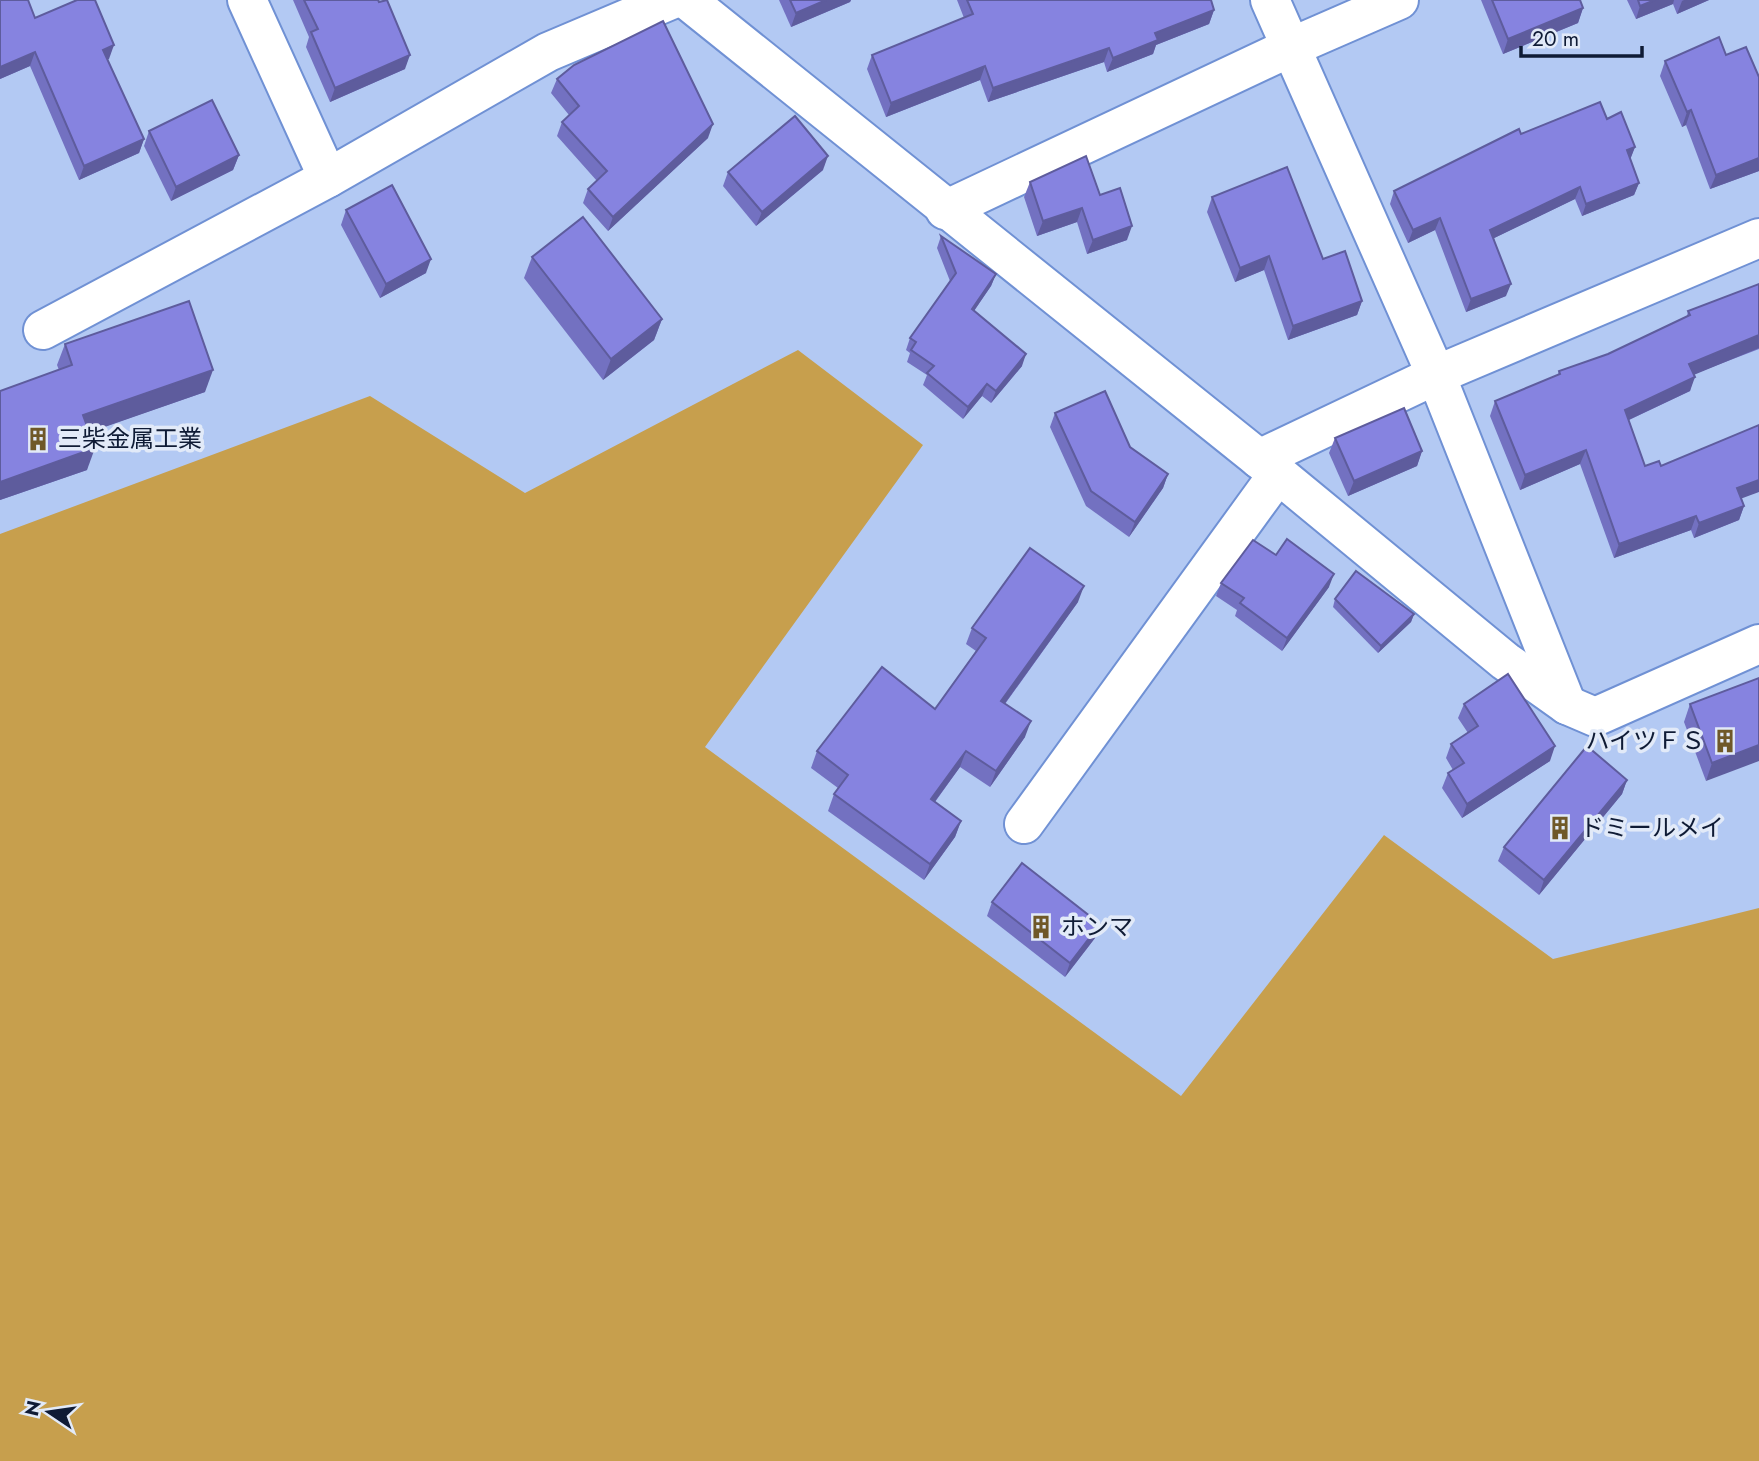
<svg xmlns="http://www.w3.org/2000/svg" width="1759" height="1461" viewBox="0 0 1759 1461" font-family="Jost,'Noto Sans JP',sans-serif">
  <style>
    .green { fill: #c79f4d }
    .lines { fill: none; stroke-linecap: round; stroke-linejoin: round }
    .minor-casing { stroke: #7091d4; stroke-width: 42 }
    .minor { stroke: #fff; stroke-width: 38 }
    .wall { fill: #7371c1 }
    .shaded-wall { fill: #5e5c9d }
    .building { fill: #8683e0; stroke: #5e5c9d; stroke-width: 2 }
    .labels { text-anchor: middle; stroke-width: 7; stroke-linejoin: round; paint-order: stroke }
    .poi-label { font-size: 24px; fill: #0f1b35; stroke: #e2eaf8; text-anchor: start }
  </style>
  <rect width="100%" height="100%" fill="#b3c9f3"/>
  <!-- green -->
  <polygon class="green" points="798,350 923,445 705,747 1181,1096 1384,835 1553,959 1759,908 1759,1461 0,1461 0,534 370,396 525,493"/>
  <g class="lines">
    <!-- minor casing -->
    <g class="minor-casing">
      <g id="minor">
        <polyline points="247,0 328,178"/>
        <polyline points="687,0 1278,474 1505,661 1567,705 1595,717 1759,644"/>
        <polyline points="1270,0 1436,375 1567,705"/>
        <polyline points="945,210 1289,48 1399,0"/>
        <polyline points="43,330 328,178 548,52 671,0"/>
        <polyline points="1259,459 1436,375 1759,238"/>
        <polyline points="1024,824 1278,474"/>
      </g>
    </g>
    <!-- minor -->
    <use href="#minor" class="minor"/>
  </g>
  <!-- wall -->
  <g class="wall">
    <polygon points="0,0 109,59 107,59 144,139 139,153 79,180 30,66 0,79"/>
    <polygon points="293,0 378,0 405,69 330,102 306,47 309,37"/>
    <polygon points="779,0 851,0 850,2 791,27"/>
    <polygon points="957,0 1211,0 1214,10 1209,24 1156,45 1153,54 1107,72 1104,62 988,102 980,80 886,117 867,69 872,55 964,18"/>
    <polygon points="1481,0 1580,0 1583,8 1578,23 1503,54"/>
    <polygon points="1627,0 1709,0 1677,14 1673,4 1636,19"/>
    <polygon points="1726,55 1759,77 1759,171 1710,189 1686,125 1682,127 1660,76 1665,61"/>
    <polygon points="557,79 708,138 608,231 583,203 588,189 597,181 557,136 562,122 569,115 551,93"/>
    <polygon points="1607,119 1635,147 1630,159 1639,183 1634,195 1582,216 1575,199 1494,238 1506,296 1466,312 1435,230 1408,243 1390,204 1394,191 1521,134"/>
    <polygon points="149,131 239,155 233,170 171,201 144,146"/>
    <polygon points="823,170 756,226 723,186 728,172"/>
    <polygon points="1030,182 1100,195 1127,240 1087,254 1077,222 1037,236 1024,197"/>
    <polygon points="1212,197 1323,259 1362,301 1357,315 1288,340 1264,270 1235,282 1207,212"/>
    <polygon points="346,210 426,273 380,298 341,225"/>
    <polygon points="941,236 996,274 991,286 974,311 1022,366 991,403 982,396 963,419 923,385 927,375 907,362 910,353 906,350 910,338 950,281 937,248"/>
    <polygon points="532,257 662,319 654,340 603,380 524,278"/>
    <polygon points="1759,284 1759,349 1694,374 1690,391 1629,420 1645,466 1661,466 1742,499 1744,506 1739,520 1694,538 1691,530 1614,558 1580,464 1520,490 1490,416 1495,401 1558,375 1559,371 1608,354 1687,316 1688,311"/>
    <polygon points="65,344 205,392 89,432 87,470 0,500 0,391 59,370 57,365"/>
    <polygon points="1055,413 1130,447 1168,474 1163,488 1129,537 1086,506 1050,427"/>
    <polygon points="1335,438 1422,451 1417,466 1348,496 1329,453"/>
    <polygon points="1276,555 1329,587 1282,651 1235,616 1237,610 1216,596 1221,583"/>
    <polygon points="1335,599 1414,614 1411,622 1378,653 1333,607"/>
    <polygon points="1078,602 1005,704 1025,737 990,787 960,767 935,802 961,821 955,837 924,880 828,811 834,794 838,788 811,768 817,751 935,709 976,651 966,644 972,628"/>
    <polygon points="1759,678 1706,781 1684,722 1690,704"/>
    <polygon points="1464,704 1550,761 1462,818 1442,788 1448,773 1453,770 1446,758 1451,744 1468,733 1458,718"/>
    <polygon points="1627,780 1622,794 1539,895 1498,861 1504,847"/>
    <polygon points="992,902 1095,938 1065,977 987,916"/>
  </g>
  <!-- shaded-wall -->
  <g class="shaded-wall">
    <polygon points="826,0 851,0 850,2 791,27 796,13"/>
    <polygon points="1655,0 1674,0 1673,4 1636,19 1640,6"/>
    <polygon points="1684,0 1709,0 1677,14 1682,1"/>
    <polygon points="1583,8 1578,23 1503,54 1508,39"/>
    <polygon points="1214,10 1209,24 1156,45 1153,54 1107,72 1113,58 1155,33"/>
    <polygon points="114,45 109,59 98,63 103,50"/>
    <polygon points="1109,48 1104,62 988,102 993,88"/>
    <polygon points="35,52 30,66 0,79 0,67"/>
    <polygon points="410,55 405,69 330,102 335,88"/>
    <polygon points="985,66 980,80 886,117 891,103"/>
    <polygon points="1691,110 1686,125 1682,127 1687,112"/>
    <polygon points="713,124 708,138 608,231 613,217"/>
    <polygon points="144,139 139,153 79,180 84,166"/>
    <polygon points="1635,147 1630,160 1627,150"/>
    <polygon points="239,155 233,170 171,201 176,187"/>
    <polygon points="828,156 823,170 756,226 762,212"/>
    <polygon points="1759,158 1759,171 1710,189 1716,175"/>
    <polygon points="1639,183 1634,195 1582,216 1586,204"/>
    <polygon points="1580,187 1575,199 1486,242 1490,230"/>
    <polygon points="1082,208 1077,222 1037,236 1043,221"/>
    <polygon points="1440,218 1435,230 1408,243 1413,230"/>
    <polygon points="1132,226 1127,240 1087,254 1093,240"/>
    <polygon points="1269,256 1264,270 1235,282 1240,268"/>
    <polygon points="431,259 426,273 380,298 386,284"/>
    <polygon points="996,274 991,286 967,321 972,309"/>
    <polygon points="1511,284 1506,296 1466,312 1471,299"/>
    <polygon points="1362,301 1357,315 1288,340 1293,326"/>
    <polygon points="662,319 654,340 603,380 611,359"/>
    <polygon points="1759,335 1759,348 1684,379 1689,364"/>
    <polygon points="1026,354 1022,366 991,403 996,391"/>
    <polygon points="213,370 205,392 76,437 83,415"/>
    <polygon points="1695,377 1690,391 1620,424 1625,410"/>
    <polygon points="987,384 982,396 963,419 968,407"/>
    <polygon points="95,448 87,470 0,500 0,482"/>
    <polygon points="1586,450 1580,464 1520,490 1525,475"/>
    <polygon points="1422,451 1417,466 1348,496 1354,481"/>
    <polygon points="1168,474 1163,488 1129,537 1135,522"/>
    <polygon points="1759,480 1759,492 1732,502 1737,488"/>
    <polygon points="1744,506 1739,520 1694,538 1699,523"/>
    <polygon points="1696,516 1691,530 1614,558 1619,544"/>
    <polygon points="1334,574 1329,587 1282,651 1287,638"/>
    <polygon points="1084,586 1078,602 995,717 1001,701"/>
    <polygon points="1414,614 1411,622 1378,653 1381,646"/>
    <polygon points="1031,721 1025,737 990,787 996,771"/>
    <polygon points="1759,745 1759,761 1706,781 1712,763"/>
    <polygon points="1555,746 1550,761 1462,818 1467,804"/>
    <polygon points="966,751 960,767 925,815 931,799"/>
    <polygon points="1627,780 1622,794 1539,895 1544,880"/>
    <polygon points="961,821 955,837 924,880 930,864"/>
    <polygon points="1100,924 1095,938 1065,977 1070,963"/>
  </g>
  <!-- building -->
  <g class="building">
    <polygon points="0,0 28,0 35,18 77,0 95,0 114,45 103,50 144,139 84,166 35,52 0,67"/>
    <polygon points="304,0 378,0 379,2 387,0 410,55 335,88 311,32 318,29"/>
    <polygon points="790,0 826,0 796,13"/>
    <polygon points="967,0 1211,0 1214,10 1155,33 1158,40 1113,58 1109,48 993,88 985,66 891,103 872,55 973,14"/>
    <polygon points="1492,0 1580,0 1583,8 1508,39"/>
    <polygon points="1638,0 1655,0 1640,6"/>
    <polygon points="663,21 713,124 613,217 588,189 607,171 562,122 579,106 557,79 574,65"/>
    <polygon points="1719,37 1726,55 1746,47 1759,77 1759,158 1716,175 1691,110 1687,112 1665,61"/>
    <polygon points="212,100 239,155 176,187 149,131"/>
    <polygon points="1600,102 1607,119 1621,112 1635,147 1627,150 1639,183 1586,204 1580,187 1490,230 1511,284 1471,299 1440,218 1413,230 1394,191 1519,129 1521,134"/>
    <polygon points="795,116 828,156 762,212 728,172"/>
    <polygon points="1086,156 1100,195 1120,188 1132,226 1093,240 1082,208 1043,221 1030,182"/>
    <polygon points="1287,167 1323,259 1345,251 1362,301 1293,326 1269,256 1240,268 1212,197"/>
    <polygon points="392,185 431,259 386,284 346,210"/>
    <polygon points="583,217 662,319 611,359 532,257"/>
    <polygon points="941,236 996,274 972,309 1026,354 996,391 987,384 968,407 927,373 934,366 911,350 916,342 910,338 956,273"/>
    <polygon points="1759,284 1759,335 1689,364 1695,377 1625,410 1645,466 1659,461 1661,466 1759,425 1759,480 1737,488 1744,506 1699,523 1696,516 1619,544 1586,450 1525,475 1495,401 1560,374 1559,371 1608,354 1690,315 1688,311"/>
    <polygon points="189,301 213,370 83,415 95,448 0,482 0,391 72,365 65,344"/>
    <polygon points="1105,391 1130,447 1168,474 1135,522 1091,491 1055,413"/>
    <polygon points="1404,408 1422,451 1354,481 1335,438"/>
    <polygon points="1287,539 1334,574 1287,638 1240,603 1244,598 1221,583 1253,540 1276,555"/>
    <polygon points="1030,548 1084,586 1001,701 1031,721 996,771 966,751 931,799 961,821 930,864 834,794 848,775 817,751 882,667 935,709 986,638 972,628"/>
    <polygon points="1356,571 1414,614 1381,646 1335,599"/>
    <polygon points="1508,674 1555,746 1467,804 1448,773 1464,763 1451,744 1478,726 1464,704"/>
    <polygon points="1759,678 1759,745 1712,763 1690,704"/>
    <polygon points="1587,746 1627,780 1544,880 1504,847"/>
    <polygon points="1022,863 1100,924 1070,963 992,902"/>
  </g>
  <!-- icons -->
  <defs>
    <g id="building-bare" transform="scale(1.89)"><path d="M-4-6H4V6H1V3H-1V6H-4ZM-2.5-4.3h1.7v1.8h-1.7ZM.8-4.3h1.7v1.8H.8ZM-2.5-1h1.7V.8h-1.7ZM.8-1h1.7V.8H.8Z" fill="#6f5828" stroke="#e2eaf8" stroke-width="2.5" paint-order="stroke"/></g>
  </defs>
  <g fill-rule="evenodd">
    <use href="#building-bare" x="38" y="439"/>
    <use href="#building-bare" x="1725" y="741"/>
    <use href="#building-bare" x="1560" y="828"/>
    <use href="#building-bare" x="1041" y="927"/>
  </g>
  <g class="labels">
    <!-- poi labels -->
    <g class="poi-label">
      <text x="58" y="447">三柴金属工業</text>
      <text x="1705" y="749" text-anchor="end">ハイツＦＳ</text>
      <text x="1580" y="836">ドミールメイ</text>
      <text x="1061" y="935">ホンマ</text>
    </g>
  </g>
  <!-- north arrow -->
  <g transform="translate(49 1412) rotate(283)" stroke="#e2eaf8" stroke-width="5" paint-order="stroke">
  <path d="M0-5L12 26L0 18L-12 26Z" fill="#0f1b35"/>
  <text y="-10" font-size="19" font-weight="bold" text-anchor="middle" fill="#0f1b35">N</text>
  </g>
  <!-- scale -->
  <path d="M1521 46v10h121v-10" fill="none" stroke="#0f1b35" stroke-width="3.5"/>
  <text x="1532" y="46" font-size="21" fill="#0f1b35" stroke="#e2eaf8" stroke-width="5" paint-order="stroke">20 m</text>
</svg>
